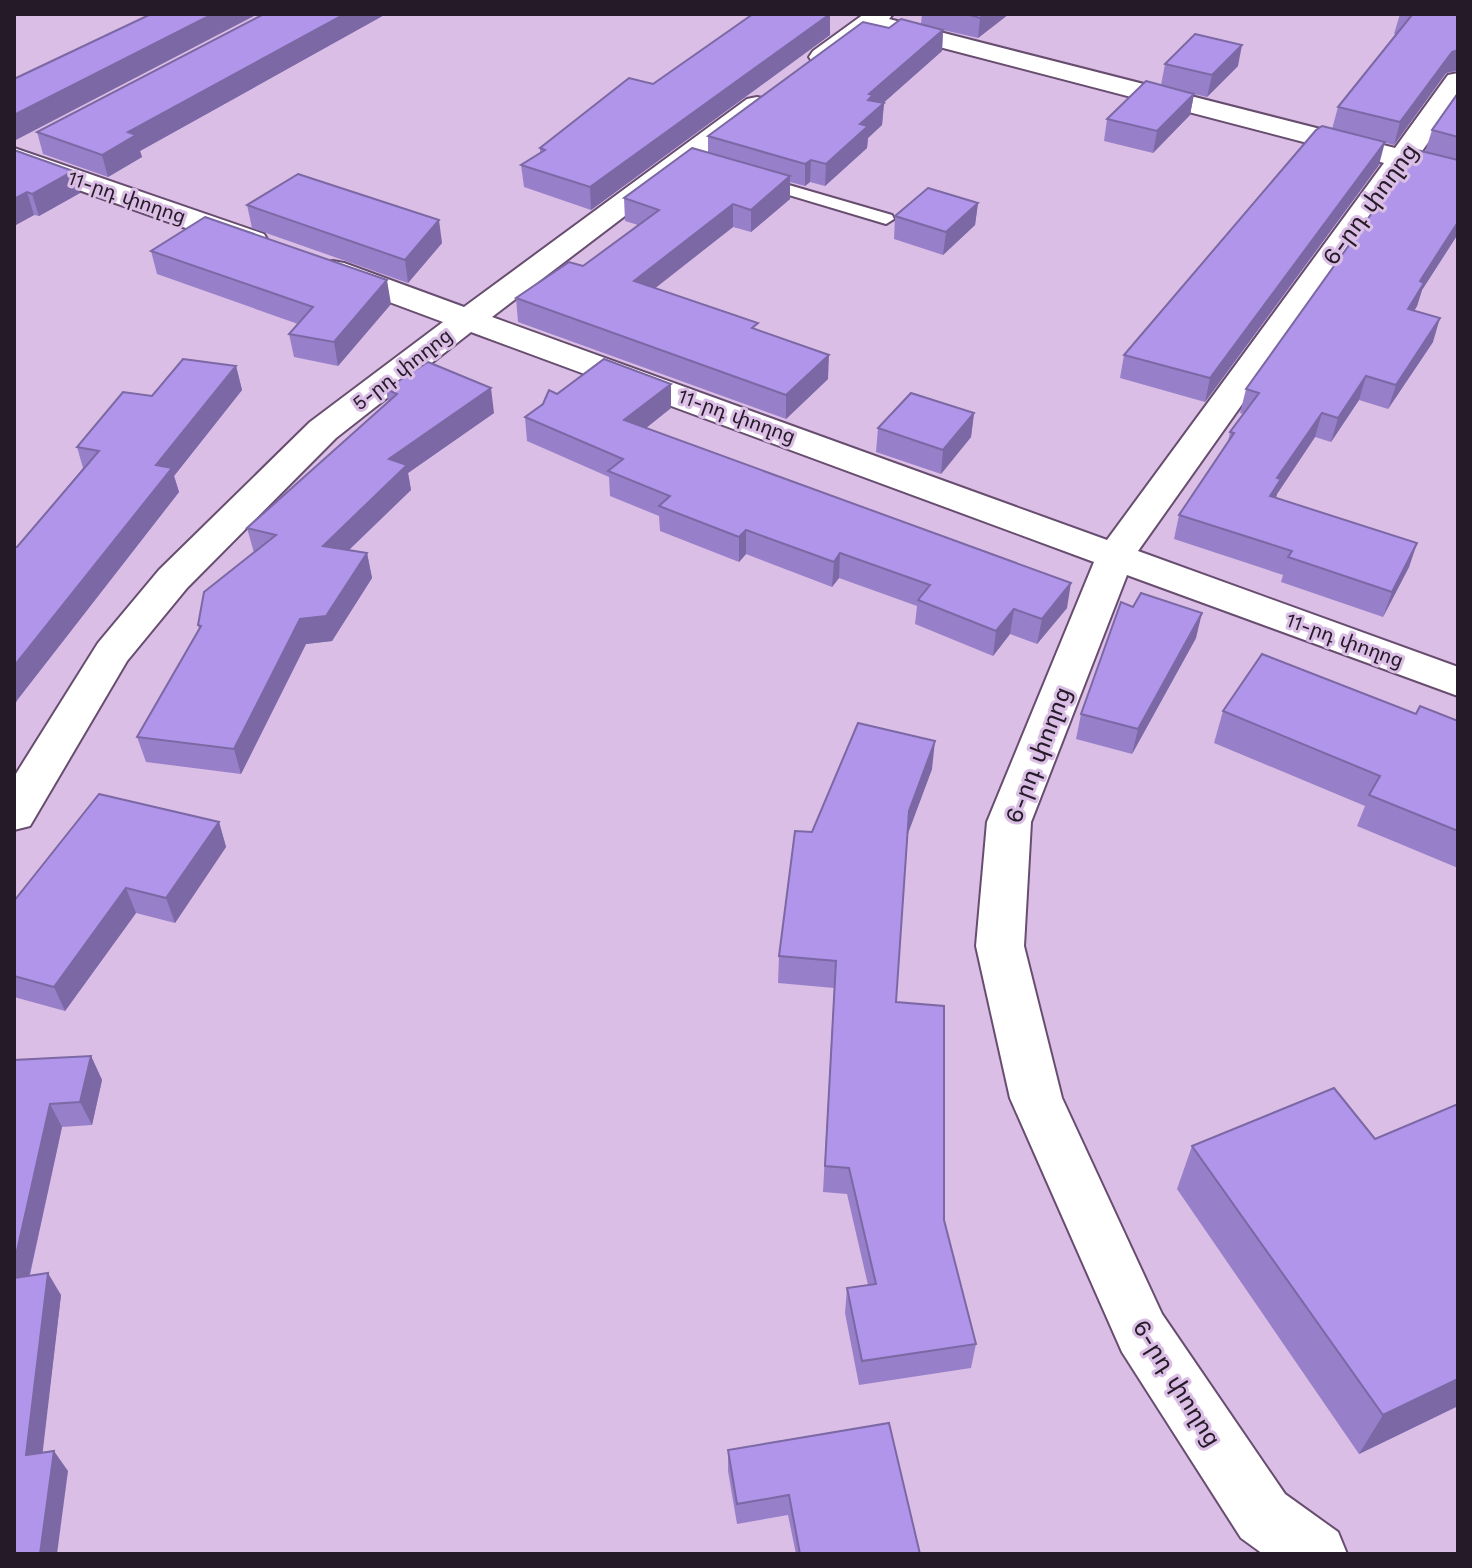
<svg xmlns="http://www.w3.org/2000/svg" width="1472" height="1568" viewBox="0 0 1472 1568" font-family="'Work Sans','Noto Sans Armenian',sans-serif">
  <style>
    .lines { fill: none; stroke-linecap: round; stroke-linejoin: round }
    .lane-casing { stroke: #674d6f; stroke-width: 4 }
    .street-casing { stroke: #674d6f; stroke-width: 4 }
    .lane { fill: #fff; fill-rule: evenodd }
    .street { fill: #fff; fill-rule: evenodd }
    .wall { fill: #9780c9 }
    .shaded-wall { fill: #7b68a4 }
    .building { fill: #b095ea; stroke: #7b68a4; stroke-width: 2 }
    .labels { text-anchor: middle; stroke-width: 6; stroke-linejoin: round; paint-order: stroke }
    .far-street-label { font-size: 20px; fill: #251a28; stroke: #dbbee5 }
    .street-label { font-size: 24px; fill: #251a28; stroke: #dbbee5 }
  </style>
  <rect width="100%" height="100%" fill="#dbbee5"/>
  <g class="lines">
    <!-- lane casing -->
    <g class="lane-casing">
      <polygon id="lane" points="758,176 892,215 894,219 886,224 752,184 752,178"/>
    </g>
    <!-- street casing -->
    <g class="street-casing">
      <g id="street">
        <polygon points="864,14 893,14 889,19 1395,148 1448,75 1458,73 1458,100 1420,154 1458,164 1458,182 1409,169 1138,551 1458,667 1458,696 1127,575 1031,822 1024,946 1062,1098 1162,1314 1285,1494 1338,1532 1347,1554 1263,1554 1241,1538 1122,1352 1010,1098 976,946 987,822 1094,562 471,332 336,438 187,588 127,661 30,826 14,830 14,777 98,643 159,570 310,422 443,322 322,277 317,270 322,263 333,261 344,263 464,307 747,99 757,97 767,99 771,105 492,317 1107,540 1384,163 874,30 831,63 813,63 809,57 813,51"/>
        <polygon points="14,148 264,234 268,241 264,248 253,250 242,248 14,167"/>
      </g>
    </g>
    <!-- lane -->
    <use href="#lane" class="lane"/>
    <!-- street -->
    <use href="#street" class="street"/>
  </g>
  <!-- wall -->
  <g class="wall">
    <polygon points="264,14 386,14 140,151 142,157 108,177 43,154 37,132"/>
    <polygon points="830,14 830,35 591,210 524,187 521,165 540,153 540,148 653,84"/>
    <polygon points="922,14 1009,14 978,38 943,30 942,51 883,103 884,103 882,125 868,138 867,148 825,186 810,182 805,186 790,182 790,199 751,232 733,227 655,288 758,331 828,379 786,419 518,322 516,298 583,266 638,225 625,221 624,198 708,152 708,136 889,28 921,24"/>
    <polygon points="1400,14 1458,14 1458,71 1446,73 1394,145 1332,129 1338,107 1397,34 1394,34"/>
    <polygon points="1165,64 1238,66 1207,97 1194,94 1190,115 1153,153 1104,141 1107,119 1161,85"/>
    <polygon points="1458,93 1458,234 1422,290 1417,306 1414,311 1433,342 1388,409 1359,400 1331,442 1315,437 1277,494 1276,498 1417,543 1409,567 1383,617 1281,582 1283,575 1174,539 1179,515 1228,442 1230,432 1243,414 1240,413 1246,389 1425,152 1432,130"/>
    <polygon points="14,150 80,193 39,216 34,215 14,226"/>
    <polygon points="1379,165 1205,402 1120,378 1124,355"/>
    <polygon points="978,203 975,225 943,255 894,239 895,216"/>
    <polygon points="247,205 442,243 408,283 252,228"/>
    <polygon points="151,251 391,304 338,366 294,357 289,334 298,324 157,274"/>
    <polygon points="236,366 242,390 174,476 179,492 18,699 17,547 83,468 77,447 152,396"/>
    <polygon points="386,389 494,413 408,473 411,490 349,550 367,553 372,578 332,641 306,644 241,774 146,762 137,737 199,629 198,625 254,553 247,528 388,402"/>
    <polygon points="557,394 671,408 646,428 1067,608 1037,644 1010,634 993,656 915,624 917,606 839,578 832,587 746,554 739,562 660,531 659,516 610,496 609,477 527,441 525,417"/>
    <polygon points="974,413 971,437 941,474 876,452 878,428"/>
    <polygon points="1133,607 1196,638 1132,754 1076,739 1081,714"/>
    <polygon points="1223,711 1416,714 1458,721 1458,868 1357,826 1365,806 1214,743"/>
    <polygon points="932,769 907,835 896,1002 944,1220 976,1344 971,1368 859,1385 845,1313 847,1288 868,1285 847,1194 823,1192 834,988 778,983 779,956 812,832"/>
    <polygon points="219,822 226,847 175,923 136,913 65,1011 14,997 14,901"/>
    <polygon points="91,1056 102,1080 92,1125 62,1127 30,1275 61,1295 42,1452 68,1471 14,1554 14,1060"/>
    <polygon points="1458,1104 1458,1406 1359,1454 1177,1189 1192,1146 1375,1139"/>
    <polygon points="728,1450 920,1554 796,1554 788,1515 737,1524 728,1471"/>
  </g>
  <!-- shaded-wall -->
  <g class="shaded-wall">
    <polygon points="213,14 258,14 14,141 14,115"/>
    <polygon points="345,14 386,14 140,151 142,157 108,177 102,155 128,132"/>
    <polygon points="830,14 830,35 591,210 590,187"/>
    <polygon points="984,14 1009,14 978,38 980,18"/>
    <polygon points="943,30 942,51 872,113 884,103 882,125 868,138 867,148 825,186 826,164 860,124 869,94"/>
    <polygon points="1242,45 1238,66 1207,97 1212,75"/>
    <polygon points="1458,50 1457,70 1446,73 1394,145 1400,122 1452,52"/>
    <polygon points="1194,94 1190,115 1153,153 1157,131"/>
    <polygon points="1385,142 1379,165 1205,402 1210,378"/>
    <polygon points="811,160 810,182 805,186 805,164"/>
    <polygon points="73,171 80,193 39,216 32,194"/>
    <polygon points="790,176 790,199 751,232 751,210"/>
    <polygon points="27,192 34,215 14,226 14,199"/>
    <polygon points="978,203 975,225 943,255 946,232"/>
    <polygon points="733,204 733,227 635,304 634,281"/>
    <polygon points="439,220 442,243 408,283 405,260"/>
    <polygon points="1458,222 1458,234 1422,290 1417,306 1401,333 1408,309 1420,281"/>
    <polygon points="387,280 391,304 338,366 334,342"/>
    <polygon points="1440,318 1433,342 1388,409 1396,385"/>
    <polygon points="829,355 828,379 786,419 786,395"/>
    <polygon points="236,366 242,390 174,476 179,492 18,699 14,706 14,666 156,465"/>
    <polygon points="1366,376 1359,400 1331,442 1338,418"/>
    <polygon points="671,384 671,408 626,444 624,420"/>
    <polygon points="491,388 494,413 408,473 411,490 328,570 323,546 389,459"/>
    <polygon points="974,413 971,437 941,474 943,450"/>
    <polygon points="1322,413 1315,437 1277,494 1274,504 1270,496 1277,478"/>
    <polygon points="746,530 746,554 739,562 739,537"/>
    <polygon points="1417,543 1409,567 1383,617 1392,592"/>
    <polygon points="367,553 372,578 332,641 306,644 241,774 234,749 300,619"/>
    <polygon points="840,553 839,578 832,587 834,562"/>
    <polygon points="1071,583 1067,608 1037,644 1042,619"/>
    <polygon points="1014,609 1010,634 993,656 996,631"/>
    <polygon points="1202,613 1196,638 1132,754 1138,729"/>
    <polygon points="935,741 932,769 906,839 909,811"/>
    <polygon points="219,822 226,847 175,923 166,898"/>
    <polygon points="126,888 136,913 65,1011 54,987"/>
    <polygon points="91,1056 102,1080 92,1125 80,1102"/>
    <polygon points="50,1104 62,1127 24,1300 14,1283 14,1264"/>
    <polygon points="48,1273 61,1295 40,1475 26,1455"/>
    <polygon points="1458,1379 1458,1406 1359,1454 1383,1415"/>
    <polygon points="54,1451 68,1471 57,1554 40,1554"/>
  </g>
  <!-- building -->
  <g class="building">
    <polygon points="151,14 213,14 14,115 14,79"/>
    <polygon points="264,14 345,14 128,132 136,135 102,155 37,132"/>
    <polygon points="753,14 830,14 590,187 521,165 545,150 540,148 629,78 653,84"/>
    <polygon points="966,14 984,14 980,18"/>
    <polygon points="1406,14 1458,14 1458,50 1452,52 1400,122 1338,107 1412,15"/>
    <polygon points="901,19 943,30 869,94 873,95 868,100 884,103 860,124 868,126 826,164 811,160 805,164 708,136 863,22 889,28"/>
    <polygon points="1195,34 1242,45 1212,75 1165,64"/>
    <polygon points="1146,81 1194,94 1157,131 1107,119"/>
    <polygon points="1458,93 1458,137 1432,130"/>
    <polygon points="1322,126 1385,142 1210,378 1124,355 1316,130"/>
    <polygon points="692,148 790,176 751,210 733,204 634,281 758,323 752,328 829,355 786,395 516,298 569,262 583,266 659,210 624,198"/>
    <polygon points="14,150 73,171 32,194 27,192 14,199"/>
    <polygon points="1417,150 1458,160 1458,222 1420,281 1424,283 1408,309 1440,318 1396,385 1366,376 1338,418 1322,413 1277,478 1281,479 1270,496 1417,543 1392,592 1288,557 1292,551 1179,515 1234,433 1230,432 1259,393 1246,389"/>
    <polygon points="298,174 439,220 405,260 247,205"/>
    <polygon points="928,188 978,203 946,232 895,216"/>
    <polygon points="205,217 387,280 334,342 289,334 313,307 151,251"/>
    <polygon points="183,359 236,366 156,465 172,468 14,666 14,547 17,547 99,451 77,447 123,392 152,396"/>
    <polygon points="604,359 671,384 624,420 1071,583 1042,619 1014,609 996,631 918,600 930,585 840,553 834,562 746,530 739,537 659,506 670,496 608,471 623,459 525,417 543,404 549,390 557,394"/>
    <polygon points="428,362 491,388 389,459 407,465 323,546 367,553 326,616 300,619 234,749 137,737 201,626 198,625 204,592 276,535 247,528 397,394 386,389"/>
    <polygon points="911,393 974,413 943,450 878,428"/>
    <polygon points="1141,593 1202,613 1138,729 1081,714 1121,602 1133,607"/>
    <polygon points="1262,654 1416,714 1420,706 1458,721 1458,831 1369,795 1380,776 1223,711"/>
    <polygon points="858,723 935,741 909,811 896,1002 944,1006 944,1220 976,1344 862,1361 847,1288 876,1284 849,1168 825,1166 836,961 779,956 795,831 812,832"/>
    <polygon points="99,794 219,822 166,898 126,888 54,987 14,976 14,901"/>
    <polygon points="91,1056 80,1102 50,1104 14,1264 14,1060"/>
    <polygon points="1334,1088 1375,1139 1458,1104 1458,1379 1383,1415 1192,1146"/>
    <polygon points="48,1273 26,1455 54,1451 40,1554 14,1554 14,1278"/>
    <polygon points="889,1423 920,1554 800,1554 789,1495 737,1504 728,1450"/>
  </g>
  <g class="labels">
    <!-- far-street labels -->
    <g class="far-street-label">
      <text transform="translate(127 197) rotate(19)" y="7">11-րդ փողոց</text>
      <text transform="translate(402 369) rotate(-38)" y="7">5-րդ փողոց</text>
      <text transform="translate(737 416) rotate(20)" y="7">11-րդ փողոց</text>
      <text transform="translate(1345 640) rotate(20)" y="7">11-րդ փողոց</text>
    </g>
    <!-- street labels -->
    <g class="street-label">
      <text transform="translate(1370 204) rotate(-54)" y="8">6-րդ փողոց</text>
      <text transform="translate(1038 755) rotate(-69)" y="8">6-րդ փողոց</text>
      <text transform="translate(1177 1383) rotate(58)" y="8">6-րդ փողոց</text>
    </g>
  </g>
  <!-- border -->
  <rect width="1472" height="1568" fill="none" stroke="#251a28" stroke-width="32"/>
</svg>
